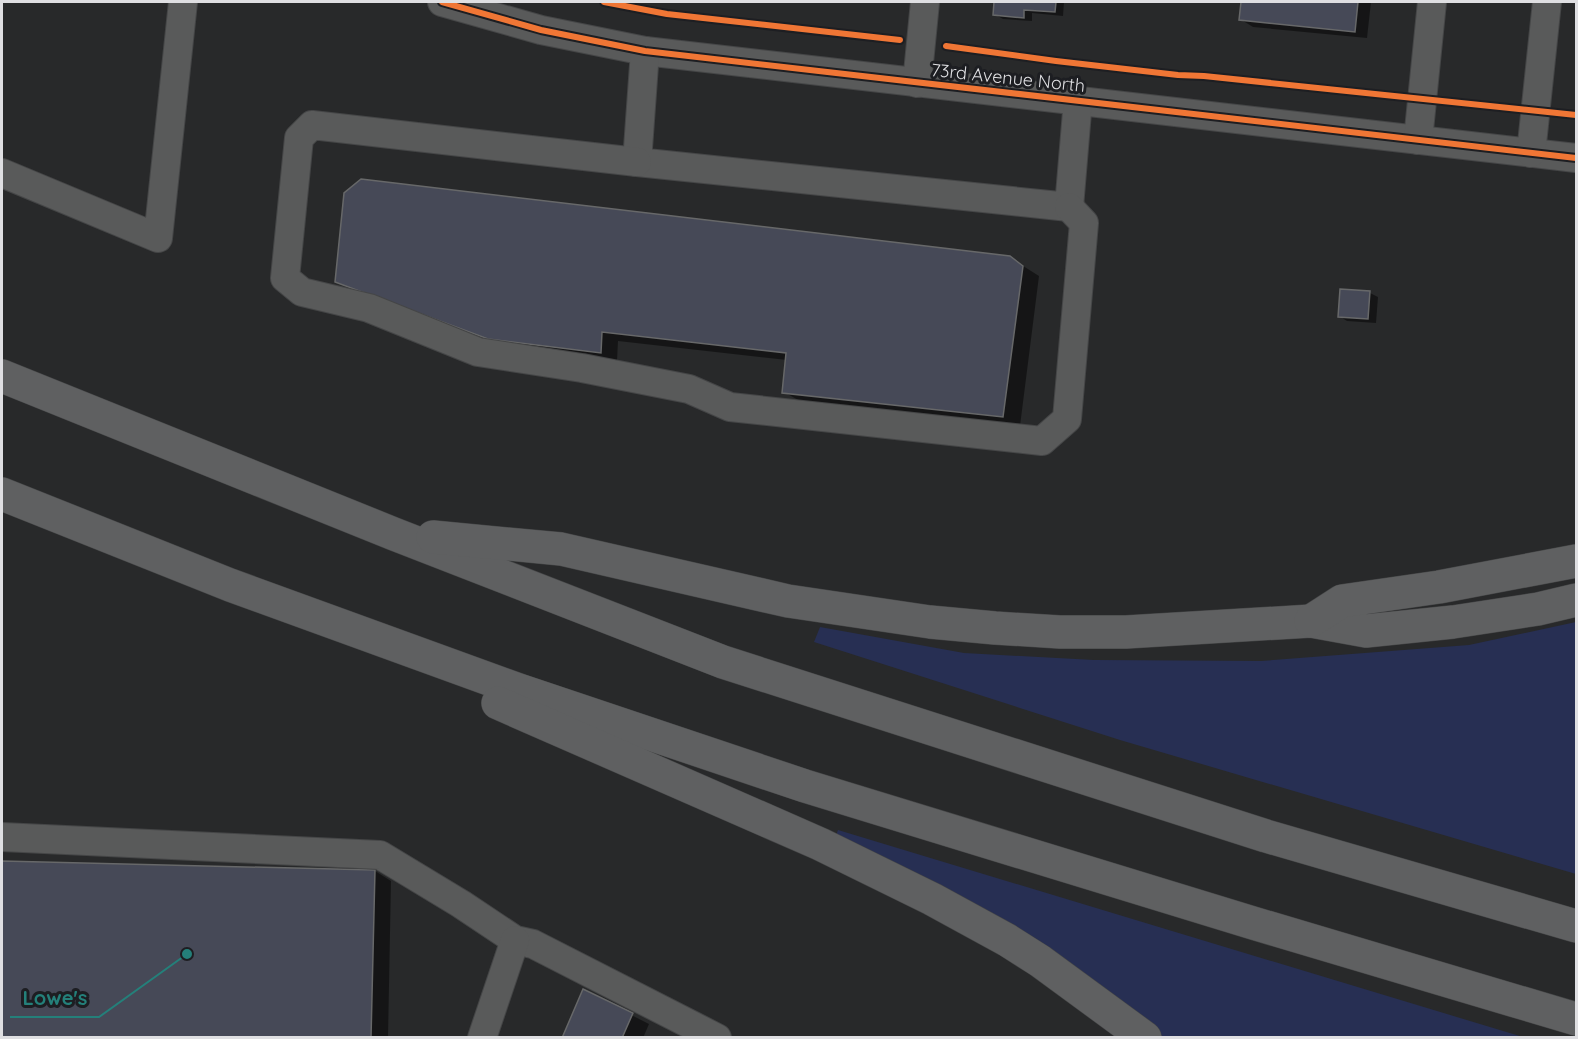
<svg xmlns="http://www.w3.org/2000/svg" width="1578" height="1039" viewBox="0 0 1578 1039" font-family="Quicksand,sans-serif">
  <style>
    .green { fill: #272f53 }
    .shadow { fill: #0007 }
    .building { fill: #464957; stroke: #676869; stroke-width: 1.5 }
    .lines { fill: none; stroke-linecap: round; stroke-linejoin: round }
    .minor-casing { stroke: #454647; stroke-width: 30 }
    .highway-casing { stroke: #454647; stroke-width: 34 }
    .minor { stroke: #595a5a; stroke-width: 28 }
    .highway { stroke: #5f6061; stroke-width: 33 }
    .cycleway-casing { stroke: #1d1e22; stroke-width: 10 }
    .cycleway { stroke: #f07635; stroke-width: 6 }
    .labels { text-anchor: middle; stroke-width: 6; stroke-linejoin: round; paint-order: stroke }
    .street-label { font-size: 18px; fill: #dfdfe2; stroke: #1d1e22 }
    .leader { fill: none; stroke: #24807a; stroke-width: 2 }
    .callout-dot { fill: #24807a; stroke: #1d1e22; stroke-width: 2 }
    .callout-label { font-size: 20px; text-anchor: middle; font-weight: bold; fill: #24807a; stroke: #1d1e22; stroke-width: 6; stroke-linejoin: round; paint-order: stroke }
  </style>
  <rect width="100%" height="100%" fill="#28292a"/>
  <!-- green -->
  <g class="green">
    <polygon points="1576,622 1576,874 1120,740 814,642 820,627 964,653 1094,660 1261,661 1469,645"/>
    <polygon points="838,830 1523,1037 1163,1037 1132,1012 834,841"/>
  </g>
  <!-- shadow -->
  <g class="shadow">
    <polygon points="996,2 1064,2 1063,16 1032,13 1032,21 1003,19 994,14"/>
    <polygon points="1242,2 1371,2 1367,38 1253,27 1240,19"/>
    <polygon points="1009,257 1039,276 1020,426 800,401 784,392 787,360 618,341 617,361 506,348 353,291 337,281"/>
    <polygon points="1370,293 1378,297 1376,323 1347,321 1339,316"/>
    <polygon points="2,863 375,871 391,881 388,1038 2,1038"/>
    <polygon points="584,991 649,1024 643,1038 564,1038"/>
  </g>
  <!-- building -->
  <g class="building">
    <polygon points="994,2 1056,2 1055,12 1024,10 1024,18 993,15"/>
    <polygon points="1241,2 1358,2 1355,32 1239,20"/>
    <polygon points="361,179 1010,256 1023,266 1003,417 782,393 786,353 602,332 601,353 488,339 335,282 344,193"/>
    <polygon points="1340,289 1370,291 1368,319 1338,317"/>
    <polygon points="2,861 375,870 371,1038 2,1038"/>
    <polygon points="583,989 633,1013 622,1038 562,1038"/>
  </g>
  <g class="lines">
    <!-- minor casing -->
    <g class="minor-casing">
      <g id="minor">
        <polyline points="442,2 541,30 645,51 1576,158"/>
        <polyline points="645,51 637,162 1069,207 1078,100"/>
        <polyline points="917,83 925,2"/>
        <polyline points="1418,140 1432,2"/>
        <polyline points="1531,153 1547,2"/>
        <polyline points="637,162 312,125 299,138 285,278 302,292 369,308 478,352 582,368 689,389 730,407 1042,441 1067,419 1084,223 1069,207"/>
        <polyline points="2,173 158,238 183,2"/>
        <polyline points="2,837 380,855 461,904 515,940 533,944 717,1038"/>
        <polyline points="482,1038 515,940"/>
      </g>
    </g>
    <!-- highway casing -->
    <g class="highway-casing">
      <g id="highway">
        <polyline points="2,376 394,534 723,662 1266,836 1576,926"/>
        <polyline points="2,494 230,585 519,690 805,786 1253,923 1576,1019"/>
        <polyline points="433,537 561,549 788,601 930,622 995,628 1060,632 1126,632 1311,621 1366,631 1453,622 1538,609 1576,600"/>
        <polyline points="1311,621 1342,601 1439,587 1576,561"/>
        <polyline points="498,703 820,844 932,899 1007,940 1040,961 1145,1038"/>
      </g>
    </g>
    <!-- minor -->
    <use href="#minor" class="minor"/>
    <!-- highway -->
    <use href="#highway" class="highway"/>
    <!-- cycleway casing -->
    <g class="cycleway-casing">
      <g id="cycleway">
        <polyline points="442,2 541,30 645,51 1576,158"/>
        <polyline points="604,2 667,14 900,40"/>
        <polyline points="946,46 1056,61 1178,75 1204,76 1576,115"/>
      </g>
    </g>
    <!-- cycleway -->
    <use href="#cycleway" class="cycleway"/>
  </g>
  <g class="labels">
    <!-- street labels -->
    <g class="street-label">
      <text transform="translate(1008 78) rotate(6)" y="6">73rd Avenue North</text>
    </g>
  </g>
  <!-- callouts -->
  <path class="leader" d="M187 954L99 1017H10"/>
  <circle class="callout-dot" cx="187" cy="954" r="6"/>
  <g class="callout-label">
    <text x="55" y="1005">Lowe's</text>
  </g>
  <!-- border -->
  <rect width="1578" height="1039" fill="none" stroke="#dfdfe2" stroke-width="6"/>
</svg>
